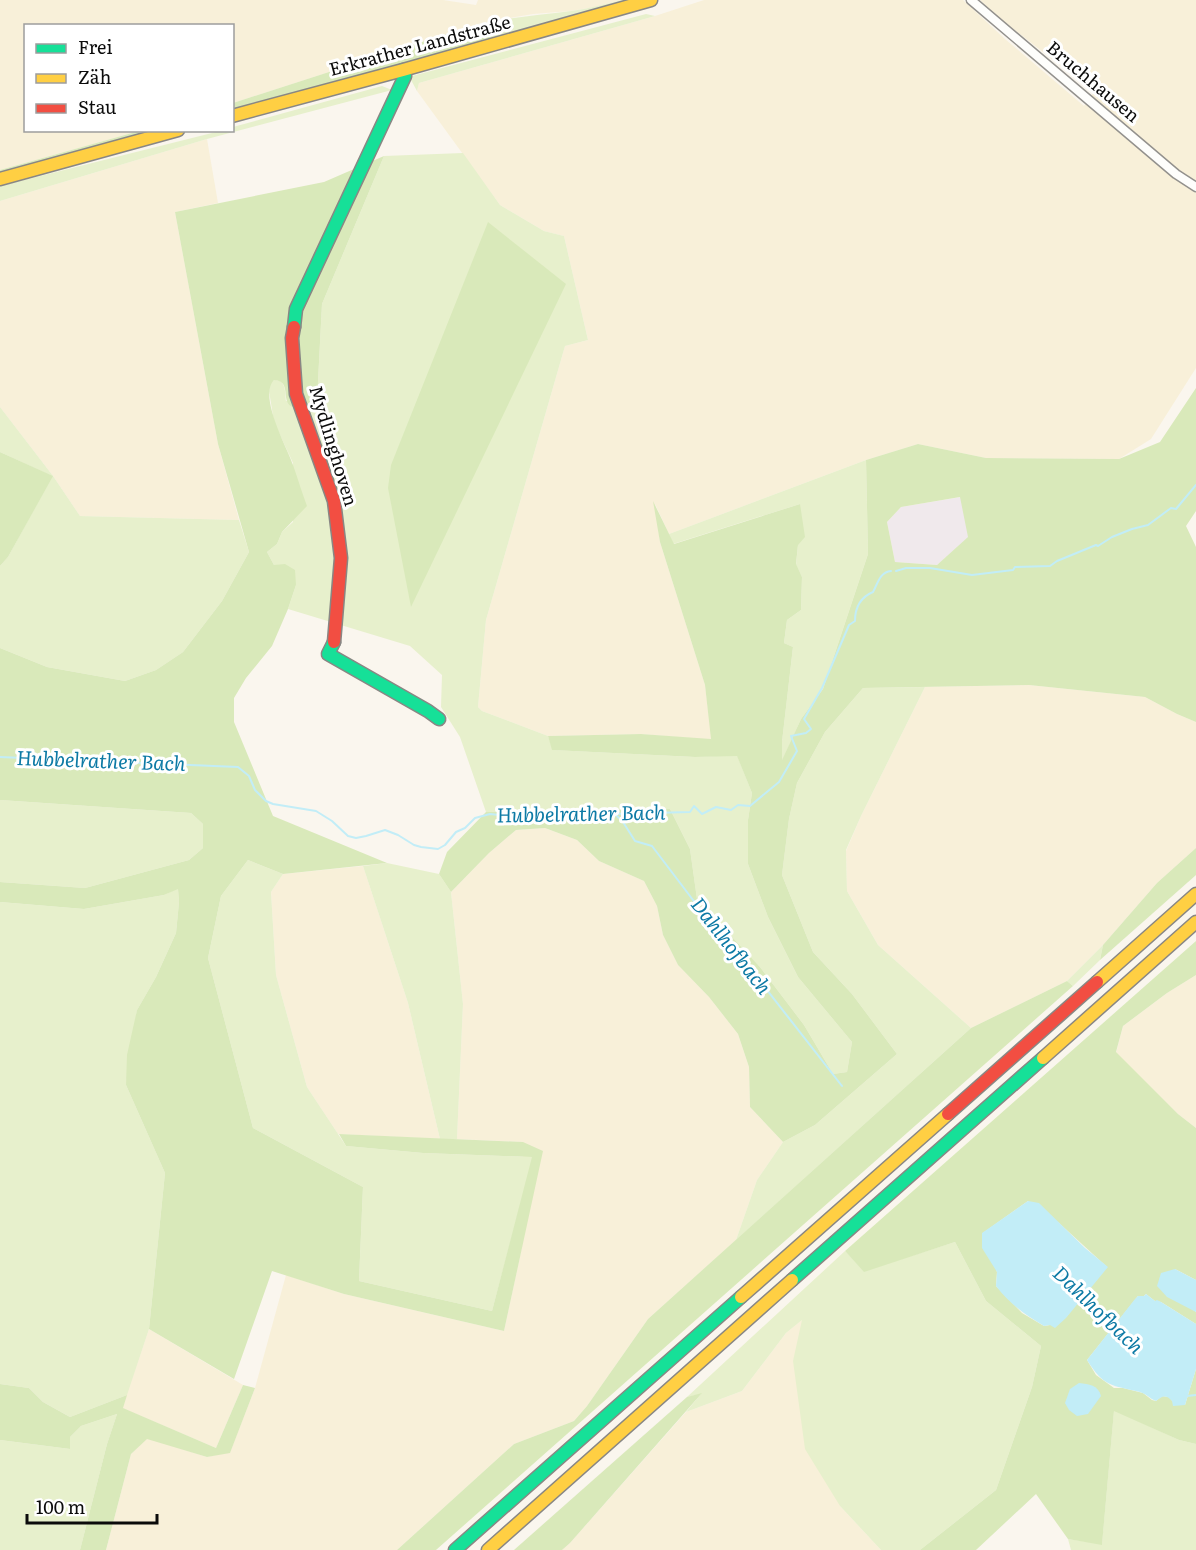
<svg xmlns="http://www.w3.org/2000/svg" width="1196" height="1550" viewBox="0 0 1196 1550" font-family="Literata,serif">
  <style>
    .industrial { fill: #f0e9ec }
    .farmland { fill: #f8f0d9 }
    .green { fill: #e7f0cc }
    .forest { fill: #d9e9ba; fill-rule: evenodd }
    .water { fill: #c2edf7 }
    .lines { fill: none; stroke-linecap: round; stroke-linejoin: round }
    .stream { stroke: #c2edf7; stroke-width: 2 }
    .street-casing { stroke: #93918d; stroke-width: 11 }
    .fast-casing { stroke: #898784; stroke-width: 15 }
    .slow-casing { stroke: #898784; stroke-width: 15 }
    .jam-casing { stroke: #898784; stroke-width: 15 }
    .street { stroke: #fefefc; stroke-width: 8 }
    .fast { stroke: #16e098; stroke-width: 12 }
    .slow { stroke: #ffcf43; stroke-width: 12 }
    .jam { stroke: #f24e42; stroke-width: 12 }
    .labels { text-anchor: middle; stroke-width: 6; stroke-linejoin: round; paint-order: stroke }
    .street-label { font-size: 18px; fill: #0b0b0b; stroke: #fff }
    .water-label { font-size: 20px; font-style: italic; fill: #0d7aa5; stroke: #fff }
  </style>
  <rect width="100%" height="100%" fill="#faf6ee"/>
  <!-- industrial -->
  <polygon class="industrial" points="961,497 969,537 937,565 895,562 887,522 901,507"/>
  <!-- farmland -->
  <g class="farmland">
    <polygon points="0,0 443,0 476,5 478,0 622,0 595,7 571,11 533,14 481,23 233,103 232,26 26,26 26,130 139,131 0,170"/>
    <polygon points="704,0 963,0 1005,39 1084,106 1094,92 998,17 980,0 1196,0 1196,368 1151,439 1119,459 986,458 918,444 866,460 669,534 655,504 660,542 705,685 712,740 641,734 548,736 482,711 478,707 486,620 565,346 588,340 564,236 544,231 500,205 417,91 419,83 655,16"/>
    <polygon points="207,139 218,203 175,212 218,444 239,520 80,516 53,476 0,407 0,201"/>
    <polygon points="1029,685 1145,697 1177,714 1196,722 1196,848 1157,883 1103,945 1067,981 971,1028 878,945 847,891 846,851 861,816 925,687"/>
    <polygon points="545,828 577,840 599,861 644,881 657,906 663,935 678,965 709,997 738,1034 749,1067 750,1107 783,1142 757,1180 736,1240 648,1319 587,1406 574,1421 514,1444 397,1550 106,1550 131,1454 147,1438 207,1457 230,1452 255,1388 286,1275 344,1294 504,1331 522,1247 523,1142 457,1139 463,1004 451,892 489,853 516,830"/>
    <polygon points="363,866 408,1003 440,1139 338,1134 307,1087 276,975 271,892 283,874"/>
    <polygon points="1196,975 1196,1128 1178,1114 1116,1053 1123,1026 1167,993"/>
    <polygon points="803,1319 840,1506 881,1550 562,1550 570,1543 686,1412 742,1391 786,1333"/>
    <polygon points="149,1329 243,1385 216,1448 122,1408"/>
  </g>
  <!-- green -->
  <g class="green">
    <path d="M622,0H635L495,40L478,31L459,30C495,18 533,16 571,11C588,9 605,4 622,0Z"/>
    <polygon points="646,14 655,16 419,83 417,91 411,80 412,76"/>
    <polygon points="382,86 392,90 207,139 0,201 0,186 220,131 232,130 233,127"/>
    <path d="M463,153L500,205L544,231L564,236L588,340L565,346L486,620L478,707L482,711L548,736L553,750L695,757L737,755L752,793L748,820V864L768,917L798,977L852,1042L847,1072L833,1074L804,1025L760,967L697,899L690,849L670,809L486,812L460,737L441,707L442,675L410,646L288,609L296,585L274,565L267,552L277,544L282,532L293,522V463L274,422L269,391L270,383L274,380C286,379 285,392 286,401H317L322,304L384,156Z"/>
    <polygon points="0,407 53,476 80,516 239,520 249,552 222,601 183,652 156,670 125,681 47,667 0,648 0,566 8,557 52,476 0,452"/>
    <polygon points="866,460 868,554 823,689 801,719 782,761 782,742 793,647 784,643 787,620 801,610 802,577 796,565 798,545 800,504 673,544 669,534"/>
    <polygon points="925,687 861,816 846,850 847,891 878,945 971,1028 736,1240 757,1180 783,1142 815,1125 897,1054 852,994 813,952 782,875 789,819 797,783 825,732 863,688"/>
    <polygon points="0,800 191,813 203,824 203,848 189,860 85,888 0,882"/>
    <polygon points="248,860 283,874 271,892 276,975 307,1087 346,1146 423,1153 533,1157 492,1311 359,1281 363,1187 253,1128 208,958 221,896"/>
    <polygon points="387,863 439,874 451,892 463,1004 457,1139 440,1139 408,1003 363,866"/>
    <polygon points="178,888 179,902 176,933 156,977 137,1010 126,1085 165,1173 149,1329 127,1395 70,1417 43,1402 29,1388 0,1384 0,902 84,909 164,895"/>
    <polygon points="1103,945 1100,960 1073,986 1067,981"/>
    <polygon points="955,1242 986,1301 1041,1346 1032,1387 996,1490 920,1550 881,1550 840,1506 805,1449 793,1361 802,1320 786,1333 742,1391 686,1412 701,1394 687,1397 845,1251 864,1271"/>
    <polygon points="1114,1410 1179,1440 1196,1444 1196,1550 1071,1550 1068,1539 1102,1544"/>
    <polygon points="117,1414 107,1444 80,1550 0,1550 0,1440 70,1449 70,1437 81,1426"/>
  </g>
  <!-- forest -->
  <g class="forest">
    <polygon points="459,30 478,31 495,40 233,110 233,103"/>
    <polygon points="139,131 164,131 0,175 0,170"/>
    <path d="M384,156L322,304L317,401L314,405C310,406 304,408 299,408C276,408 295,381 274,380C258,396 287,447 293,465C298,479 302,493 307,506L282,532L277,544L267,552L274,565L285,564L295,570L296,585L288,609L272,646L246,678L234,698V722L273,816L387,863L283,874L248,860L221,896L208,958L253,1128L363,1187L359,1281L492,1311L532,1157L423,1153L346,1146L339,1134L523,1142L543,1151L504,1331L344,1294L272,1271L234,1379L149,1329L165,1173L126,1085L127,1055L137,1010L156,977L176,933L179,902L178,889L164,895L84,909L0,902V882L85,888L189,860L203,848V824L191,813L0,800V648L47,667L125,681L156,670L183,652L222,601L249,552L218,444L175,212L324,182Z"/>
    <polygon points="488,222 566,284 411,607 388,488 391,465"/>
    <path d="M1196,388V511L1186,526L1196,547V722L1177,714L1145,697L1029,685L863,688L825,732L797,783L789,819L782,875L813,952L852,994L897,1054L815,1125L783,1142L750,1107L749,1067L738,1034L709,997L678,965L663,935L657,906L644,881L599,861L577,840L545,828L516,830L489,853L451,892L439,874L447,852L486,812L670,809L690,849L697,899L760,967L804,1025L833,1074L847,1072L852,1042L798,977L768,917L748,864V820L752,793L737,756L695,757L552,750L548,736L641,734L711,739L705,685L660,542L653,501L674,544L800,504L805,537L798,545L796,564L802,577L801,610L787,620L784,643L793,647L782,742V760L801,719L823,689L868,554L866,460L918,444L986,458L1119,459L1160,442ZM960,497L968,537L937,565L895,562L887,522L901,507Z"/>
    <polygon points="0,452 53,476 8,557 0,566"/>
    <polygon points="1196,848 1196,875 1100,960 1103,945 1157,883"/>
    <path d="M1196,941V975L1167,993L1123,1026L1116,1052L1178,1114L1196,1128V1280L1175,1269L1192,1309L1196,1312V1324L1161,1302L1155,1301L1146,1294L1144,1296H1138L1087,1360L1096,1375L1114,1388H1123L1143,1393L1152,1400L1156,1401L1162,1396L1169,1397L1174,1403L1185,1405L1196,1369V1444L1179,1440L1114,1411L1102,1545L1068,1539L1036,1494L976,1550H920L996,1490L1032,1387L1041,1346L986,1301L955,1242L864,1272L845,1251ZM1028,1201L1059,1223L1107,1267L1050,1325L1044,1326L1022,1313L996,1286L997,1272L983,1233Z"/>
    <polygon points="1067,981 1073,986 436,1550 397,1550 514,1444 574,1421 587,1406 648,1319 971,1028"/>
    <polygon points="0,1384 29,1388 43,1402 70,1417 127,1395 123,1408 216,1448 243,1385 255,1388 230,1453 207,1457 147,1439 131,1454 106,1550 80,1550 107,1444 117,1414 81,1426 70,1437 70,1449 0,1440"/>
    <polygon points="702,1393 570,1543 562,1550 514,1550 687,1397"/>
  </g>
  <!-- water -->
  <g class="water">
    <path d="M1028,1201L1039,1203L1085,1248L1108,1267L1066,1318L1055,1328L1050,1325L1044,1326C1025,1315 1010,1304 996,1286L997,1272L982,1248V1233Z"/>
    <polygon points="1175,1269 1196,1280 1196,1312 1167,1297 1157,1286 1161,1273"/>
    <path d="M1146,1294L1155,1301L1157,1300L1161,1302L1196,1324V1369L1185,1405L1173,1406L1172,1401C1166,1394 1162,1396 1156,1401C1150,1399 1147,1394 1140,1392C1111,1385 1104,1387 1087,1360L1135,1299L1138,1296H1144Z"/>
    <path d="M1079,1383C1089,1384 1098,1385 1101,1396L1088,1414L1077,1416L1069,1410L1065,1403L1070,1389Z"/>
  </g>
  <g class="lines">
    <!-- stream -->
    <g class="stream">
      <polyline points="896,571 906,568 930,568 972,575 1013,570 1015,567 1050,566 1057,561 1096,545 1098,546 1112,537 1132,529 1148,525 1171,508 1176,509 1196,485"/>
      <path d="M0,757L238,767L249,776L255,790L266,801L273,804L316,811L332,821L348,836L356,838L366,836L385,830L398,835L414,845L421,847L438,849L445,845L456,832L465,828L475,818L490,814L508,816H537L690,812L694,806L702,814L716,807L731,810L738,805L750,806L779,782L797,751L791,736L806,733L811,729L804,719L822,688L849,625L855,621C855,607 861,597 873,592C878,583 880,572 891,571"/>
      <polyline points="615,814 623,822 635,841 652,846 693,900 756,976 842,1086"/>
      <polyline points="1083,1296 1116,1327"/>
      <polyline points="1185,1394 1187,1396 1196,1395"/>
    </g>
    <!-- street casing -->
    <g class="street-casing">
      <polyline id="street" points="971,0 1176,174 1196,187"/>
    </g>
    <!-- fast casing -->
    <g class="fast-casing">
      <g id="fast">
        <polyline points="294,327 296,309 405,76 403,70"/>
        <polyline points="334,642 328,654 428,711 439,719"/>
        <polyline points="792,1280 1043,1058"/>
        <polyline points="455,1550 741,1297"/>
      </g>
    </g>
    <!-- slow casing -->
    <g class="slow-casing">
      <g id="slow">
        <polyline points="232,116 403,70 651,0"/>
        <polyline points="0,179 178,130"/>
        <polyline points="1097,982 1196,894"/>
        <polyline points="1043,1058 1196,922"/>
        <polyline points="741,1297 948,1114"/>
        <polyline points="488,1550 792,1280"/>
      </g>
    </g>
    <!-- jam casing -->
    <g class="jam-casing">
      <g id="jam">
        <polyline points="294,327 292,338 296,394 334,501 341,558 334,642"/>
        <polyline points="948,1114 1097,982"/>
      </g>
    </g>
    <!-- street -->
    <use href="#street" class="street"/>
    <!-- fast -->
    <use href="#fast" class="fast"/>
    <!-- slow -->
    <use href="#slow" class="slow"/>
    <!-- jam -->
    <use href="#jam" class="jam"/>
  </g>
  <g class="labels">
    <!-- street labels -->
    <g class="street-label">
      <text transform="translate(420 46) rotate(-15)" y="6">Erkrather Landstraße</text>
      <text transform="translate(1093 82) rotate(40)" y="6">Bruchhausen</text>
      <text transform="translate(333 446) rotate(73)" y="6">Mydlinghoven</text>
    </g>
    <!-- water labels -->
    <g class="water-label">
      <text transform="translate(101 761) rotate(2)" y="7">Hubbelrather Bach</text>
      <text transform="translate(581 814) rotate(-1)" y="7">Hubbelrather Bach</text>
      <text transform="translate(731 946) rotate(52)" y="7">Dahlhofbach</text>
      <text transform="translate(1098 1310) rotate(44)" y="7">Dahlhofbach</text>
    </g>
  </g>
  <!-- legend -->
  <rect x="24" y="24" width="210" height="108" fill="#ffffff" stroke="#9d9d9d" stroke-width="1.5"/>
  <rect x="36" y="44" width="30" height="9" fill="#16e098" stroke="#9d9d9d" stroke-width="1.5"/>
  <text x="78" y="54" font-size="18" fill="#0b0b0b">Frei</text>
  <rect x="36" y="74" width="30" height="9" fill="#ffcf43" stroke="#9d9d9d" stroke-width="1.5"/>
  <text x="78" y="84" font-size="18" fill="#0b0b0b">Zäh</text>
  <rect x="36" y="104" width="30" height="9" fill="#f24e42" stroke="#9d9d9d" stroke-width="1.5"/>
  <text x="78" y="114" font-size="18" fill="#0b0b0b">Stau</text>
  <!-- scale -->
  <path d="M27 1514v9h130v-9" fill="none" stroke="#0b0b0b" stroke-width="3"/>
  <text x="36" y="1514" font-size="18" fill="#0b0b0b" stroke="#ffffff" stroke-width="4.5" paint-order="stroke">100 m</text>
</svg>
